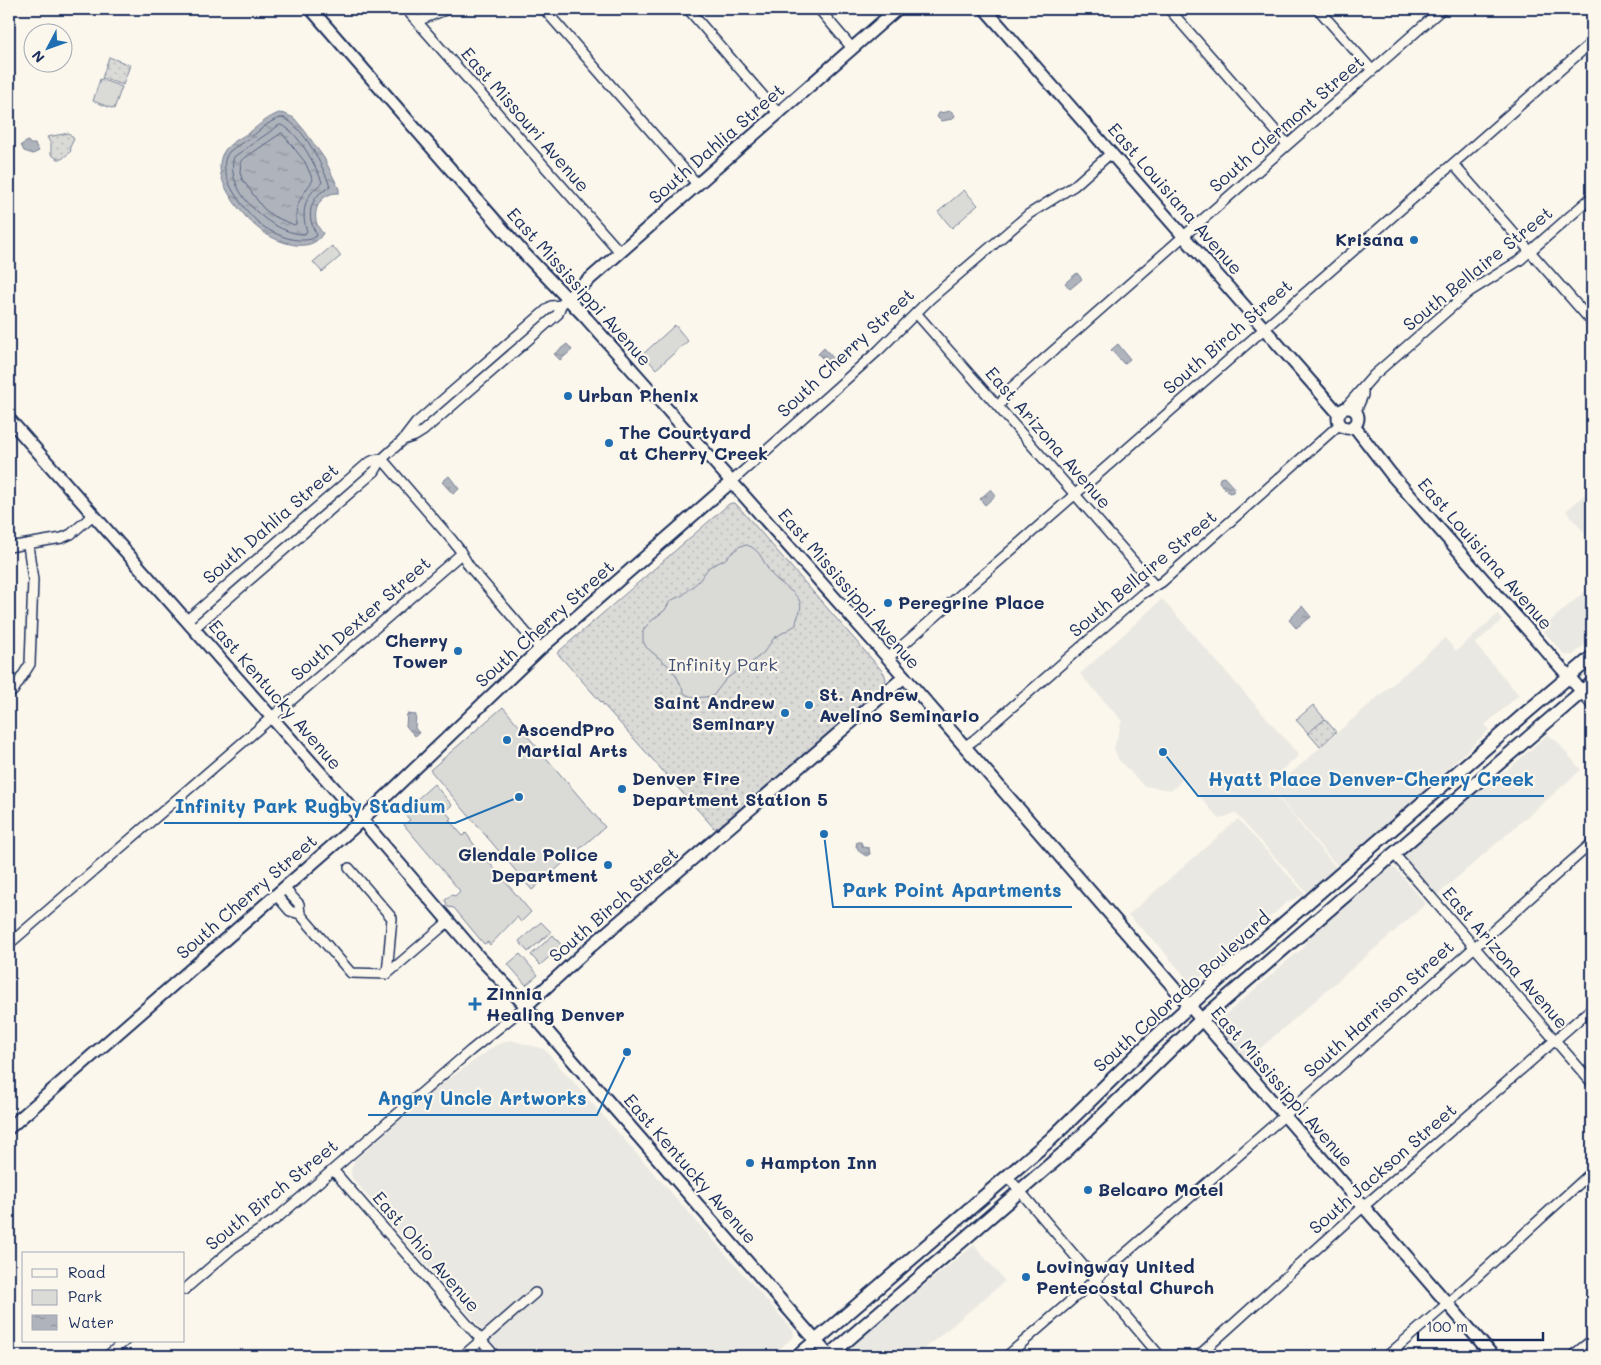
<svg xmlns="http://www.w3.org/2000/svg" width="1601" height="1365" viewBox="0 0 1601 1365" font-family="Mali,sans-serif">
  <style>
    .built { fill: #eae8e2 }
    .green { fill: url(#green-dots); stroke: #7a849a }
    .pitch { fill: #dadad7; stroke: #7a849a }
    .water { fill: url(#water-ripples); stroke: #747e96 }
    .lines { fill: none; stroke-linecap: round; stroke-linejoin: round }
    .shore { stroke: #566483; stroke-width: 1 }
    .street-casing { stroke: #1b2f5e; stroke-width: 12 }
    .secondary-casing { stroke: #1b2f5e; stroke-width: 15 }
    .primary-casing { stroke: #1b2f5e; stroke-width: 16 }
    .street { stroke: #fbf7ec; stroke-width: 9 }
    .secondary { stroke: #fbf7ec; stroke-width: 11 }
    .primary { stroke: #fbf7ec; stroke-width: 12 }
    .poi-dot { fill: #1f6fb2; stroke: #fbf7ec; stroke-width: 2 }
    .labels { text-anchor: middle; stroke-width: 4.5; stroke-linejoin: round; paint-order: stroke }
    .street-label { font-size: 18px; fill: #1b2f5e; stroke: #fbf7ec }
    .poi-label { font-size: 18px; font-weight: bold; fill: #1b2f5e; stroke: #fbf7ec; text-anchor: start }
    .park-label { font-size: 18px; fill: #415176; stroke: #fbf7ec }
    .leader { fill: none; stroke: #1f6fb2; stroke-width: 2 }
    .callout-dot { fill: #1f6fb2; stroke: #fbf7ec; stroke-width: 2 }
    .callout-label { font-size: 19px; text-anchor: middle; font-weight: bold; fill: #1f6fb2; stroke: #fbf7ec; stroke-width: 4.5; stroke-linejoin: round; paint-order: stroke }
  </style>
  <defs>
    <pattern id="green-dots" width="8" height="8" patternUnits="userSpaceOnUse" patternTransform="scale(1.25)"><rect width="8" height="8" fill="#dadad7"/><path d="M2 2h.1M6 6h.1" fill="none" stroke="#babbbb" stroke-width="1.8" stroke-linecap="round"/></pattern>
    <pattern id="water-ripples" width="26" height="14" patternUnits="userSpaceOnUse" patternTransform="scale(1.25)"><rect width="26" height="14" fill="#afb3bb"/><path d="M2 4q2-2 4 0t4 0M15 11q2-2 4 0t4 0" fill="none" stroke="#8e929b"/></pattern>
  </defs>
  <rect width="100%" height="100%" fill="#fbf7ec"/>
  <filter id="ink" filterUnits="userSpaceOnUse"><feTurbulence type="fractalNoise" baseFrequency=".02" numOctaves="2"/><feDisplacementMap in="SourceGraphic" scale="10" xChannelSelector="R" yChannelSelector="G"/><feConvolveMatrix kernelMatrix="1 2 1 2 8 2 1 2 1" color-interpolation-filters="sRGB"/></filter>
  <g filter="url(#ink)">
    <!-- built -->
    <g class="built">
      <polygon points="1592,488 1592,542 1566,511"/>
      <polygon points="1592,585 1592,638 1573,655 1565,655 1541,629"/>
      <polygon points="1162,599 1299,755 1267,785 1339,871 1310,896 1235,813 1219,819 1184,778 1172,790 1144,786 1118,759 1114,748 1122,721 1080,674"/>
      <polygon points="1498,614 1502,620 1475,644 1519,695 1485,725 1489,730 1340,869 1272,790 1445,638 1456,651"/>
      <polygon points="1547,735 1556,740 1581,770 1436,896 1405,860 1405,853 1489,779 1506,771"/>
      <polygon points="1238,819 1305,894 1286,903 1196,982 1190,982 1157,944 1128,915"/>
      <polygon points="1389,868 1396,869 1426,904 1247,1060 1217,1026 1217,1022 1295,954 1304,948 1307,938"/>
      <polygon points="510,1040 544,1049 793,1330 794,1336 772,1356 477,1356 492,1341 352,1178 351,1170 355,1160 434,1090 496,1045"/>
      <polygon points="974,1245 1005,1281 916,1356 841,1356 842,1353"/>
    </g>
    <!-- green -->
    <g class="green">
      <polygon points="109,57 130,65 123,85 102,78"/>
      <polygon points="69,133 74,139 70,147 71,151 62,159 57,159 51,154 51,144 47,137"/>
      <polygon points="732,503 736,504 884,673 886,679 884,685 718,828 714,828 557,653 729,504"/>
      <polygon points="1325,719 1336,732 1320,747 1308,733"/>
    </g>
    <!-- pitch -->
    <g class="pitch">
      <polygon points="100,79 122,87 114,109 93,101"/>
      <polygon points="964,190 978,205 952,228 938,212"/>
      <polygon points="332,246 341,256 322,272 313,262"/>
      <polygon points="675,325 688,341 656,369 643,354"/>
      <path d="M747,545C762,550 763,564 772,575C779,583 798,594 800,602C803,611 796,616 796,625L774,638L764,652L745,668L740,669L726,679L713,696L695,698L685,694L676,675L670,667L646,647L643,641V630L650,622L665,610L670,601L683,595L699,581L709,567L724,560L740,546Z"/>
      <polygon points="1313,705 1325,719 1308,733 1296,720"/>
      <polygon points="503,707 605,827 532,890 430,770"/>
      <polygon points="434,784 452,805 445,811 451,818 449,820 463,836 466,833 475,846 531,912 521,922 517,917 490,945 488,942 484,944 454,908 448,907 445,900 452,895 455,896 460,891 404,825 410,820 403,812"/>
      <polygon points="541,922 551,932 528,952 519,941"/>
      <polygon points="553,935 562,946 540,965 531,955"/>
      <polygon points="520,954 538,975 526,985 508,964"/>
    </g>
    <!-- water -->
    <g class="water">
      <polygon points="951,111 955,115 953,119 941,121 937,117 939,113"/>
      <path d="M279,113L285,114L294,118L304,130L324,158L339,189V193C317,192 308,219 323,233C311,256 275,242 259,229C241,215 207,174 225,150C230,143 242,137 250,132C259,125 268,117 279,113Z"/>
      <polygon points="28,141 30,144 35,144 39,151 33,154 24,151 21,145"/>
      <polygon points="1077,273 1082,279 1070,289 1065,283"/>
      <polygon points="567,344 572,350 560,360 554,354"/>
      <polygon points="1118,344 1130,359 1124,364 1111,350"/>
      <polygon points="824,348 835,360 829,365 818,354"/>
      <polygon points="449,476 459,489 453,494 442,482"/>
      <polygon points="1224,477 1234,488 1233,492 1229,493 1219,482 1220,478"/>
      <polygon points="991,489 996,495 985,505 980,499"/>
      <polygon points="1302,606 1311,617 1296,628 1289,620"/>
      <polygon points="407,714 416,715 415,728 419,733 415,736 406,726"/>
      <polygon points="857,842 861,842 863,847 869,848 870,854 866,856 860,852 856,846"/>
    </g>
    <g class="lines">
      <!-- shore -->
      <g class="shore">
        <path d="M284,118C305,128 322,165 330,186C327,190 321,191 318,195C307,208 309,222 317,235C313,239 309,240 303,240C290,241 275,234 264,227C248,216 212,172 229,152C235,146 245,142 251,137C260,131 272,117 284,118Z"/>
        <path d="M280,125C296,127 317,168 322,182C320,186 316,187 313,191C303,202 302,218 307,231L305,234C272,235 223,190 234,157Z"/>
        <path d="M282,133L305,162L313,180C302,196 295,202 296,224L294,225L273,216L263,208L242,179L240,172L241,161Z"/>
      </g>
      <!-- street casing -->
      <g class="street-casing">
        <g id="street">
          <polyline points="406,9 620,252"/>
          <polyline points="544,9 697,184"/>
          <polyline points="688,9 778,113"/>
          <polyline points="819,9 852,48"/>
          <polyline points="1169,9 1287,144"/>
          <polyline points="1318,9 1372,70"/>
          <polyline points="417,21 448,9"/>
          <polyline points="1453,164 1592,322"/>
          <polyline points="916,313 1155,586"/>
          <polyline points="999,406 1011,388 1442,9"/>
          <polyline points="1346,407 1374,375 1455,304 1469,292 1520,260 1592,197"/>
          <polyline points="1356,411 1363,395 1363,389"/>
          <polyline points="403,440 415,436 423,431 558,314 561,305 564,302"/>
          <polyline points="382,459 452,540 459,549 469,566 540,649"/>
          <polyline points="731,482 879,350 930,299 1029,214 1074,186 1111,153"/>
          <polyline points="9,547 62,538 71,534 93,515"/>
          <polyline points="186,621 368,463 374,460 382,459"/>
          <polyline points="193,629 375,471 382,459 403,440 416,423 551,306 561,305"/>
          <polyline points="888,658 1592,42"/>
          <polyline points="9,693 13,691 30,664 33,580 28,545"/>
          <polyline points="964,747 974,740 1142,594 1162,582 1340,424"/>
          <polyline points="1394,854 1592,1083"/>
          <polyline points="349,868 392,918 387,974"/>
          <polyline points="284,888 299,904 300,914"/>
          <polyline points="276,895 290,911 300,914 351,973 387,974 449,921"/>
          <polyline points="9,944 461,554"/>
          <polyline points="333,1170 495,1356"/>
          <polyline points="1008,1177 1160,1356"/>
          <polyline points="184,1290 233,1248 276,1219 470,1051 526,1006"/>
          <polyline points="107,1356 125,1341"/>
          <polyline points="463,1356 535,1293"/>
          <polyline points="1007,1356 1284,1116 1592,843"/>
          <polyline points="1198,1356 1363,1207 1592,1008"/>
          <polyline points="1387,1356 1447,1304 1592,1172"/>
          <polyline points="1572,1356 1592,1340"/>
        </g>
      </g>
      <!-- secondary casing -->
      <g class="secondary-casing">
        <g id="secondary">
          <polyline points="311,9 521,250 587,319 888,658 1493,1356"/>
          <polyline points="985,9 1338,413"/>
          <polyline points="568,298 897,9"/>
          <circle cx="1348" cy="418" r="10"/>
          <polyline points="9,419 369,828 479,957 521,1001 567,1054 829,1356"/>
          <polyline points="1354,426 1391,474 1592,703"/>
          <polyline points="526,1006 590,947 904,677"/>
          <polyline points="9,1128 354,827 540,649 731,482"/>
        </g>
      </g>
      <!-- primary casing -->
      <g class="primary-casing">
        <g id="primary">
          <polyline points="798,1356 1051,1139 1149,1043 1200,996 1527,712 1592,657"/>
          <polyline points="829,1356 1066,1151 1201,1020 1592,683"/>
        </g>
      </g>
      <!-- street -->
      <use href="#street" class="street"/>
      <!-- secondary -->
      <use href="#secondary" class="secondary"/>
      <!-- primary -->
      <use href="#primary" class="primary"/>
    </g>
  </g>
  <!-- markers -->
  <g class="poi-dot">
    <circle cx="1414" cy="240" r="5"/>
    <circle cx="568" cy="396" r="5"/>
    <circle cx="609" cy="443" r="5"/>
    <circle cx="888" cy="603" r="5"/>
    <circle cx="458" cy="651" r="5"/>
    <circle cx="809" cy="705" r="5"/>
    <circle cx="785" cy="713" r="5"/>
    <circle cx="507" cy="740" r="5"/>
    <circle cx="622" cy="789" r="5"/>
    <circle cx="608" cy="865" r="5"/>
    <path d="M472.5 996.5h5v5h5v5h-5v5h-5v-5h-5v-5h5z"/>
    <circle cx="750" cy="1163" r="5"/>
    <circle cx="1088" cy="1190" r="5"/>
    <circle cx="1026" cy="1277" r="5"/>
  </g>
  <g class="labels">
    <!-- street labels -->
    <g class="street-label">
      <text transform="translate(525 120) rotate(49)" y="6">East Missouri Avenue</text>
      <text transform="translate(1287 124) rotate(-41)" y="6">South Clermont Street</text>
      <text transform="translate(717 144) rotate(-41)" y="6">South Dahlia Street</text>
      <text transform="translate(1175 199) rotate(49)" y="6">East Louisiana Avenue</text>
      <text transform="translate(1478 269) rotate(-39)" y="6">South Bellaire Street</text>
      <text transform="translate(579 287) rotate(48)" y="6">East Mississippi Avenue</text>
      <text transform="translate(1228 337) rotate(-41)" y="6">South Birch Street</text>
      <text transform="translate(846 353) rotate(-43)" y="6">South Cherry Street</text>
      <text transform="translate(1048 438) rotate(49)" y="6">East Arizona Avenue</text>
      <text transform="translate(271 524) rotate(-41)" y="6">South Dahlia Street</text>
      <text transform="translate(1485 554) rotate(49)" y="6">East Louisiana Avenue</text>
      <text transform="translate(1143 574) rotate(-40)" y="6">South Bellaire Street</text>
      <text transform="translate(849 589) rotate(49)" y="6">East Mississippi Avenue</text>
      <text transform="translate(361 619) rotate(-41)" y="6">South Dexter Street</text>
      <text transform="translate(545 624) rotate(-42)" y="6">South Cherry Street</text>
      <text transform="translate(275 695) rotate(49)" y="6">East Kentucky Avenue</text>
      <text transform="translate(247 897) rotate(-41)" y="6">South Cherry Street</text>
      <text transform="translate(614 905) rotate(-41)" y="6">South Birch Street</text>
      <text transform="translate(1505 958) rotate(49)" y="6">East Arizona Avenue</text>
      <text transform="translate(1182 992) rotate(-42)" y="6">South Colorado Boulevard</text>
      <text transform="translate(1379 1009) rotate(-42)" y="6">South Harrison Street</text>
      <text transform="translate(1282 1087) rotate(49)" y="6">East Mississippi Avenue</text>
      <text transform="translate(690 1169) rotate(49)" y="6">East Kentucky Avenue</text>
      <text transform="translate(1383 1169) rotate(-41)" y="6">South Jackson Street</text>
      <text transform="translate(272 1195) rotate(-39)" y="6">South Birch Street</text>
      <text transform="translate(426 1252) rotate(49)" y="6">East Ohio Avenue</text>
    </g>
    <!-- poi labels -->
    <g class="poi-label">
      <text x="1404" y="246" text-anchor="end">Krisana</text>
      <text x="578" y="402">Urban Phenix</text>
      <text x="619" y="439">The Courtyard<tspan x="619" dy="21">at Cherry Creek</tspan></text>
      <text x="898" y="609">Peregrine Place</text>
      <text x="448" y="647" text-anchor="end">Cherry<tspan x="448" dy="21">Tower</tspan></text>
      <text x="819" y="701">St. Andrew<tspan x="819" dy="21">Avelino Seminario</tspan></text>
      <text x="775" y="709" text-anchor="end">Saint Andrew<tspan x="775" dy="21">Seminary</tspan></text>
      <text x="517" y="736">AscendPro<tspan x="517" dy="21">Martial Arts</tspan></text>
      <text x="632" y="785">Denver Fire<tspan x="632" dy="21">Department Station 5</tspan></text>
      <text x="598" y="861" text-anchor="end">Glendale Police<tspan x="598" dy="21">Department</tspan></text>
      <text x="486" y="1000">Zinnia<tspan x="486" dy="21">Healing Denver</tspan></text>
      <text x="760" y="1169">Hampton Inn</text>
      <text x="1098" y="1196">Belcaro Motel</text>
      <text x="1036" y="1273">Lovingway United<tspan x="1036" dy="21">Pentecostal Church</tspan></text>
    </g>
    <!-- park labels -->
    <g class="park-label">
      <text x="723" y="671">Infinity Park</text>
    </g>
  </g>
  <!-- callouts -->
  <path class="leader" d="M1163 752L1198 796H1544M519 797L455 823H164M824 834L833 907H1072M627 1052L597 1115H368"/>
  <g class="callout-dot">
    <circle cx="1163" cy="752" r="5"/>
    <circle cx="519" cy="797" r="5"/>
    <circle cx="824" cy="834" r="5"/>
    <circle cx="627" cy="1052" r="5"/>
  </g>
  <g class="callout-label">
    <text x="1371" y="786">Hyatt Place Denver-Cherry Creek</text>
    <text x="310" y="813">Infinity Park Rugby Stadium</text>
    <text x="952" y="897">Park Point Apartments</text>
    <text x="482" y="1105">Angry Uncle Artworks</text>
  </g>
  <!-- margin -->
  <rect width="1601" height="1365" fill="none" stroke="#fbf7ec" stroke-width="30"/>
  <rect x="15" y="15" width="1571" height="1335" fill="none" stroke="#1b2f5e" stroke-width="2" filter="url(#ink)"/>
  <!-- legend -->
  <rect x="22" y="1252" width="162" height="90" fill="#fbf7ec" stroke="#a1a7b3"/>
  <rect x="32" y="1269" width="25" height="8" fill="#fbf7ec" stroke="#a1a7b3"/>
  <text x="68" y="1278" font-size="15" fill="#1b2f5e">Road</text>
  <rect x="32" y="1290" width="25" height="15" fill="#dadad7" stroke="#a1a7b3"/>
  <text x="68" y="1302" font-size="15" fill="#1b2f5e">Park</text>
  <rect x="32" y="1315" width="25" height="15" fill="url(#water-ripples)" stroke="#a1a7b3"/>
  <text x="68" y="1328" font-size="15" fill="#1b2f5e">Water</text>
  <!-- north arrow -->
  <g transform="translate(48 48) rotate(229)"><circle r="24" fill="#fbf7ec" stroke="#a1a7b3"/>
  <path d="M0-4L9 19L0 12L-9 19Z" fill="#1f6fb2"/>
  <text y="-8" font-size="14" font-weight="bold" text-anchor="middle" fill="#1b2f5e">N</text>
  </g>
  <!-- scale -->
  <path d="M1418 1332v8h125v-8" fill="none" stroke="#1b2f5e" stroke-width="2.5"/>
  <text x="1426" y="1332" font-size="15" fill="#1b2f5e" stroke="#fbf7ec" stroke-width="4" paint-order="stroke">100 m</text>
</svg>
